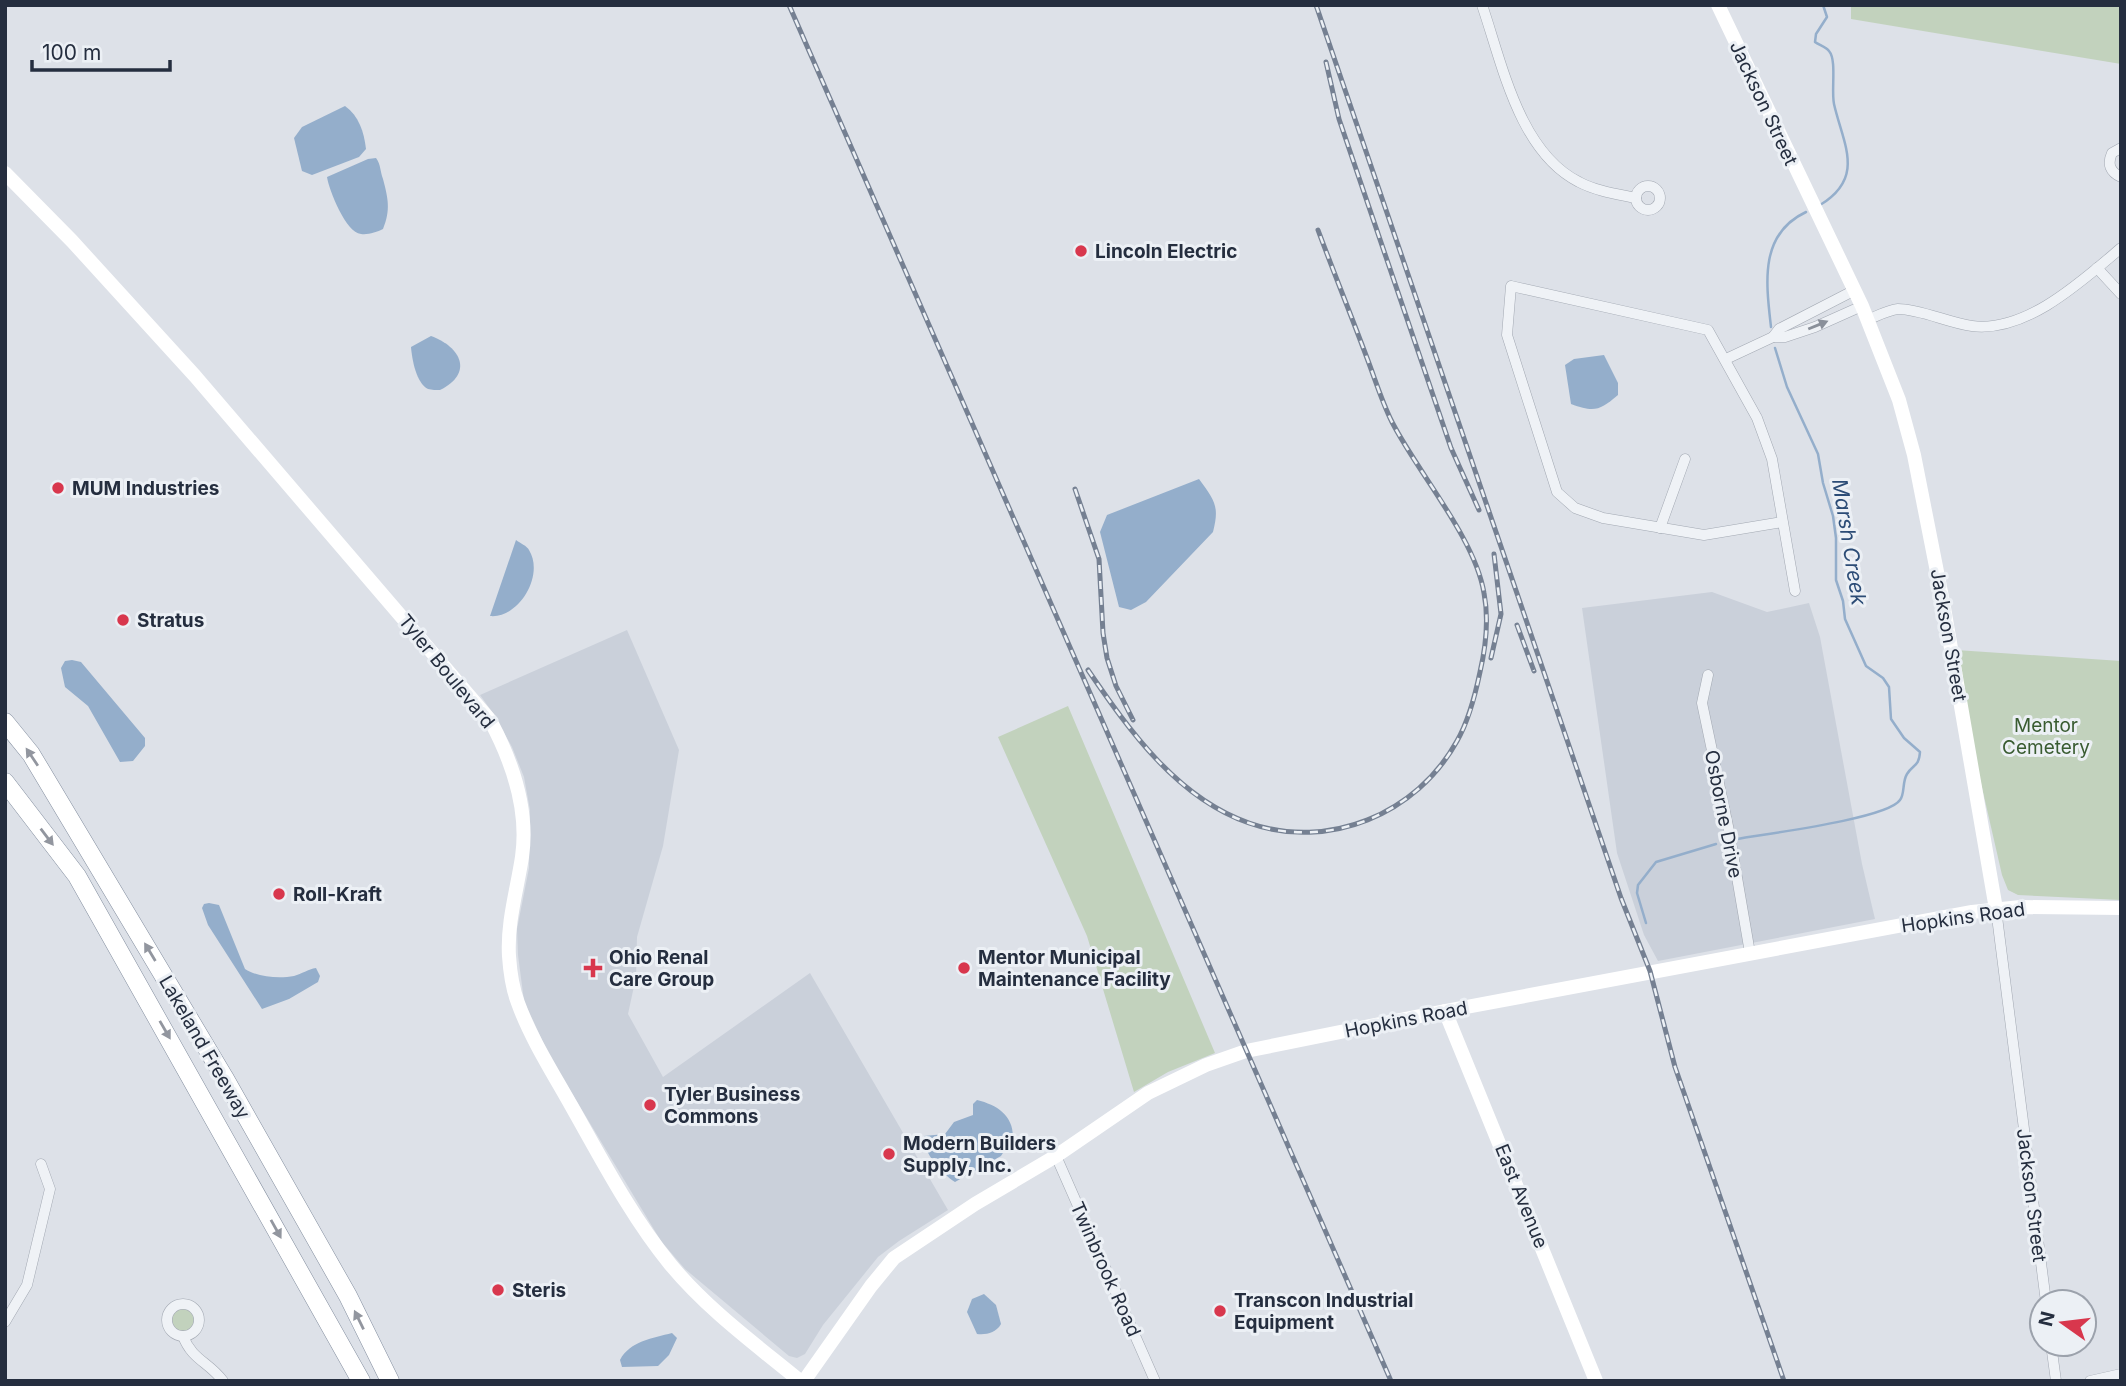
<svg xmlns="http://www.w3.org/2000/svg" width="2126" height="1386" viewBox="0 0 2126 1386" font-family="Inter,sans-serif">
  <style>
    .built { fill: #cad0da }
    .green { fill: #c2d2bd }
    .water { fill: #94aecb }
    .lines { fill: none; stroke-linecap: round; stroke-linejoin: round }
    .stream { stroke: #94aecb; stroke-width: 2.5 }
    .street-casing { stroke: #a2a8b2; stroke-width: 11 }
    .highway-casing { stroke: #838e9f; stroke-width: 19 }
    .street { stroke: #eff2f6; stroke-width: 10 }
    .secondary { stroke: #fff; stroke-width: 14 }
    .highway { stroke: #fff; stroke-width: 18 }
    .rail-casing { stroke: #758092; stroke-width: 5 }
    .rail { stroke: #ecf0f5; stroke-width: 2.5; stroke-dasharray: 8; stroke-linecap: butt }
    .oneway { fill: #8a909a }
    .oneway2 { fill: #92969f }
    .poi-dot { fill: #d8374d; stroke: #ecf0f5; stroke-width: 2.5 }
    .labels { text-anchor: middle; stroke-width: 6; stroke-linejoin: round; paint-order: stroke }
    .street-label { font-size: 19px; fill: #252e3f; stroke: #ecf0f5 }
    .poi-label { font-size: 19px; font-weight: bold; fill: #252e3f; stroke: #ecf0f5; text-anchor: start }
    .park-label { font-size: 19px; fill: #395c31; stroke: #ecf0f5 }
    .water-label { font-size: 21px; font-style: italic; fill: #2c4c76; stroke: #ecf0f5 }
  </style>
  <rect width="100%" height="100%" fill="#dde1e8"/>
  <!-- built -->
  <g class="built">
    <polygon points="1712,592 1767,612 1809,603 1820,637 1862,864 1875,919 1658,961 1644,935 1617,853 1582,608"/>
    <polygon points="627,630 679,750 663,846 637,937 636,977 628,1014 663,1077 810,973 948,1210 899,1241 878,1257 823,1325 805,1354 797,1358 789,1356 685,1269 661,1241 550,1057 524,1001 518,955 517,929 529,868 530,810 524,777 512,747 493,713 480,695"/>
  </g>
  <!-- green -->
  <g class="green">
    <polygon points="1851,5 2121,5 2121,64 1851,19"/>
    <polygon points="1956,650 2121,661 2121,900 2018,895 2008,890 2002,875 1978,770"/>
    <polygon points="1068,706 1215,1053 1168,1072 1134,1092 1087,936 998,737"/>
    <circle cx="183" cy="1320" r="11"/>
  </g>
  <!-- water -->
  <g class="water">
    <path d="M345,106C359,116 364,132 366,149L359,157L312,175L302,171L294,138L302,127Z"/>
    <path d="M376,158C381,165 380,171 383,179C388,198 391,210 383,229C377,232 368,235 361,234C346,233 329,190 327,177L368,159Z"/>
    <path d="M431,336C461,347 474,373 440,390C436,390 432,390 428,389C416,383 412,359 411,347Z"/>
    <path d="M1604,355L1618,383V395C1600,410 1595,413 1571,404L1565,365L1574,359Z"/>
    <path d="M1199,479C1214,500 1220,505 1213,532L1146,602L1131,610L1119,607L1100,532L1107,515Z"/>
    <path d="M516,540C520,543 527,546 529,550C545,576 518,619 490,616Z"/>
    <polygon points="72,660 81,662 145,738 145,746 133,761 120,762 88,706 65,687 61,668 65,661"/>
    <path d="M209,903L219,905L245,969C257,977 279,979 294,976C302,974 308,969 316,968L320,976L318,982L289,999L262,1009L208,925L202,908L204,904Z"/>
    <path d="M977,1100C997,1105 1013,1115 1013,1137L1001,1156L955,1182C941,1173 923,1153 924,1136L945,1134L954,1122L973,1115V1104Z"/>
    <path d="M984,1294L996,1305L1001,1324C996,1333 986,1335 977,1334L967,1312L972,1299Z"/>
    <path d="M672,1333L677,1338L669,1355L658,1366L622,1367L620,1360C630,1341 653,1338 672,1333Z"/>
  </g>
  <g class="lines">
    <!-- stream -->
    <g class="stream">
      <path d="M1820,205C1866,177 1843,144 1834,104C1831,90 1837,60 1829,51C1826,47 1819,45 1815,42L1816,34L1827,17L1823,5"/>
      <path d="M1771,327C1766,283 1759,234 1806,212"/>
      <path d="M1737,839C1764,834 1887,819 1900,800C1905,794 1902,782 1907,774C1913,764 1919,767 1920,752L1904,738L1891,719L1889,687L1883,678L1866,666L1845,619L1843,601L1836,580V538L1833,516L1823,483L1818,454L1787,387L1775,348"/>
      <polyline points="1646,923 1637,893 1638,885 1656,862 1716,844"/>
    </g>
    <!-- street casing -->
    <g class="street-casing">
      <g id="street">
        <path d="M1482,5C1502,63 1519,152 1579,182C1596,191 1617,194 1636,198"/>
        <path d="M2121,148L2112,153C2107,164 2110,172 2121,177"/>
        <circle cx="1648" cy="198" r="12"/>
        <polyline points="2097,268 2121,294"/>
        <path d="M1867,320C1877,316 1888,310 1898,309C1920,309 1949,323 1972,326C2026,333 2082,281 2121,248"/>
        <polyline points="1773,337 1779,329 1853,291"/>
        <polyline points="1726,359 1773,337 1785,337 1815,327 1862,306"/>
        <polyline points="1782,522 1704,535 1603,518 1575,508 1557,492 1507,335 1511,286 1708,330 1757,418 1772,459 1795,591"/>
        <polyline points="1660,528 1685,459"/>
        <polyline points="1708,675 1702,703 1729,831 1750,953"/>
        <polyline points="1996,909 2046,1302"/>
        <polyline points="1056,1156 1155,1381"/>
        <circle cx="183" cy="1320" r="16"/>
        <polyline points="5,1322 27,1285 50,1189 41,1164"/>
        <path d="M183,1336C192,1360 209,1362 223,1381"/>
        <polyline points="2051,1344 2056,1381"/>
        <polyline points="2090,1381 2121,1374"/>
      </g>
    </g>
    <!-- highway casing -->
    <g class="highway-casing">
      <g id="highway">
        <polyline points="5,722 31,754 224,1077 348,1296 390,1381"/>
        <polyline points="5,782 77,876 361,1381"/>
      </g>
    </g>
    <!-- street -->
    <use href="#street" class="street"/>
    <!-- secondary -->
    <g class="secondary">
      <polyline points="1718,5 1862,306 1899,400 1914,455 1943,602 1996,909"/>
      <path d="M5,173L72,241L195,376L490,720C512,761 529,809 522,857C517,890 507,922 509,956C510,971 513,990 518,1003C531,1039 553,1073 572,1107C602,1160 631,1216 670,1264C707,1309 755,1344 800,1381"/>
      <polyline points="1445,1011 1596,1381"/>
      <polyline points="804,1381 871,1286 894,1258 975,1204 1056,1156 1148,1093 1206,1065 1246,1051 1445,1011 1972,912 2021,907 2121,908"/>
    </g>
    <!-- highway -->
    <use href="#highway" class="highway"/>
    <!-- rail casing -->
    <g class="rail-casing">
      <g id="rail">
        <polyline points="789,5 1391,1381"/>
        <polyline points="1316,5 1621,898 1650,971 1675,1067 1784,1381"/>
        <polyline points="1326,62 1339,119 1451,448 1479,510"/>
        <polyline points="1075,489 1099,559 1103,633 1107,658 1116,686 1133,720"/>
        <polyline points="1517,625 1534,671"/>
        <polyline points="1491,658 1501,614 1494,554"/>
        <path d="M1088,670C1129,730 1177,798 1249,823C1328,851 1417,814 1457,741C1469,720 1475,696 1480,672C1486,646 1489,619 1484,593C1475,538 1418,473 1392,422C1382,402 1375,379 1367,358C1351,315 1334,273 1318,230"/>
      </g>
    </g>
    <!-- rail -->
    <use href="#rail" class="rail"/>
  </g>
  <!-- one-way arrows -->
  <defs><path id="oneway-solid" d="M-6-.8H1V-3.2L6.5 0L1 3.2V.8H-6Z" transform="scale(1.75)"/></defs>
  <use class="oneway" href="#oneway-solid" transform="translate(1818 325) rotate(-22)"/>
  <g class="oneway2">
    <use href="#oneway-solid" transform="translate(32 757) rotate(-124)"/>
    <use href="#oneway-solid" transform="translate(47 837) rotate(53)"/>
    <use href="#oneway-solid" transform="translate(150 952) rotate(-121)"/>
    <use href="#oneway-solid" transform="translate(165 1030) rotate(60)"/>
    <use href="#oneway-solid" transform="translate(276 1229) rotate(61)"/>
    <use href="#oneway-solid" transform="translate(359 1320) rotate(-116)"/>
  </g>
  <!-- markers -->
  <g class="poi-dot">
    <circle cx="1081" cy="251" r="7"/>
    <circle cx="58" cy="488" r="7"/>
    <circle cx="123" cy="620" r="7"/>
    <circle cx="279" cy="894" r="7"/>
    <path d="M589.5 957.5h7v7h7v7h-7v7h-7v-7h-7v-7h7z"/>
    <circle cx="964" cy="968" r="7"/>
    <circle cx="650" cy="1105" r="7"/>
    <circle cx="889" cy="1154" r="7"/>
    <circle cx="498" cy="1290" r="7"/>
    <circle cx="1220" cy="1311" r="7"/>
  </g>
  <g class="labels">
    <!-- street labels -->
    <g class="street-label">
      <text transform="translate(1764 103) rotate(65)" y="7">Jackson Street</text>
      <text transform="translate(1949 635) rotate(80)" y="7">Jackson Street</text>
      <text transform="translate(447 671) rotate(51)" y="7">Tyler Boulevard</text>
      <text transform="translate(1724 814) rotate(79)" y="7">Osborne Drive</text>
      <text transform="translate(1963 917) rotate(-8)" y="7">Hopkins Road</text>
      <text transform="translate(1406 1019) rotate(-11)" y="7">Hopkins Road</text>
      <text transform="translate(205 1047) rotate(60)" y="7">Lakeland Freeway</text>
      <text transform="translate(2032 1195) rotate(83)" y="7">Jackson Street</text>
      <text transform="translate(1522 1196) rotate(68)" y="7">East Avenue</text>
      <text transform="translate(1106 1269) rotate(66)" y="7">Twinbrook Road</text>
    </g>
    <!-- poi labels -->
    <g class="poi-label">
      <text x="1095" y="258">Lincoln Electric</text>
      <text x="72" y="495">MUM Industries</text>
      <text x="137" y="627">Stratus</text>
      <text x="293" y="901">Roll-Kraft</text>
      <text x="609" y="964">Ohio Renal<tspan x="609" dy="22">Care Group</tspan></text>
      <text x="978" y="964">Mentor Municipal<tspan x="978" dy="22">Maintenance Facility</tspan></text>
      <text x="664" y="1101">Tyler Business<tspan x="664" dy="22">Commons</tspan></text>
      <text x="903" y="1150">Modern Builders<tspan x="903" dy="22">Supply, Inc.</tspan></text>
      <text x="512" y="1297">Steris</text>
      <text x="1234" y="1307">Transcon Industrial<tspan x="1234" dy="22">Equipment</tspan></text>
    </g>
    <!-- park labels -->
    <g class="park-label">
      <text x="2046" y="732">Mentor<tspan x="2046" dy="22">Cemetery</tspan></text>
    </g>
    <!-- water labels -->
    <g class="water-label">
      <text transform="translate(1849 542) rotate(81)" y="7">Marsh Creek</text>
    </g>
  </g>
  <!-- border -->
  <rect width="2126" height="1386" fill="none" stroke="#252e3f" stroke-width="14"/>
  <!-- north arrow -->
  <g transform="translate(2063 1323) rotate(284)"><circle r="33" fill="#ecf0f5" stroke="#9ca2ac" stroke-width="2"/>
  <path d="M0-5L12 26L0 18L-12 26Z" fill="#d8374d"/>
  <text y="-10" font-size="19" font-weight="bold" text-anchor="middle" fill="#252e3f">N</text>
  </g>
  <!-- scale -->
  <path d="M32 60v10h138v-10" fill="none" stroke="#252e3f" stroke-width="3.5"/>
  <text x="42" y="60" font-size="21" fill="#252e3f" stroke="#ecf0f5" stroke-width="5" paint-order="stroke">100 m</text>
</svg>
